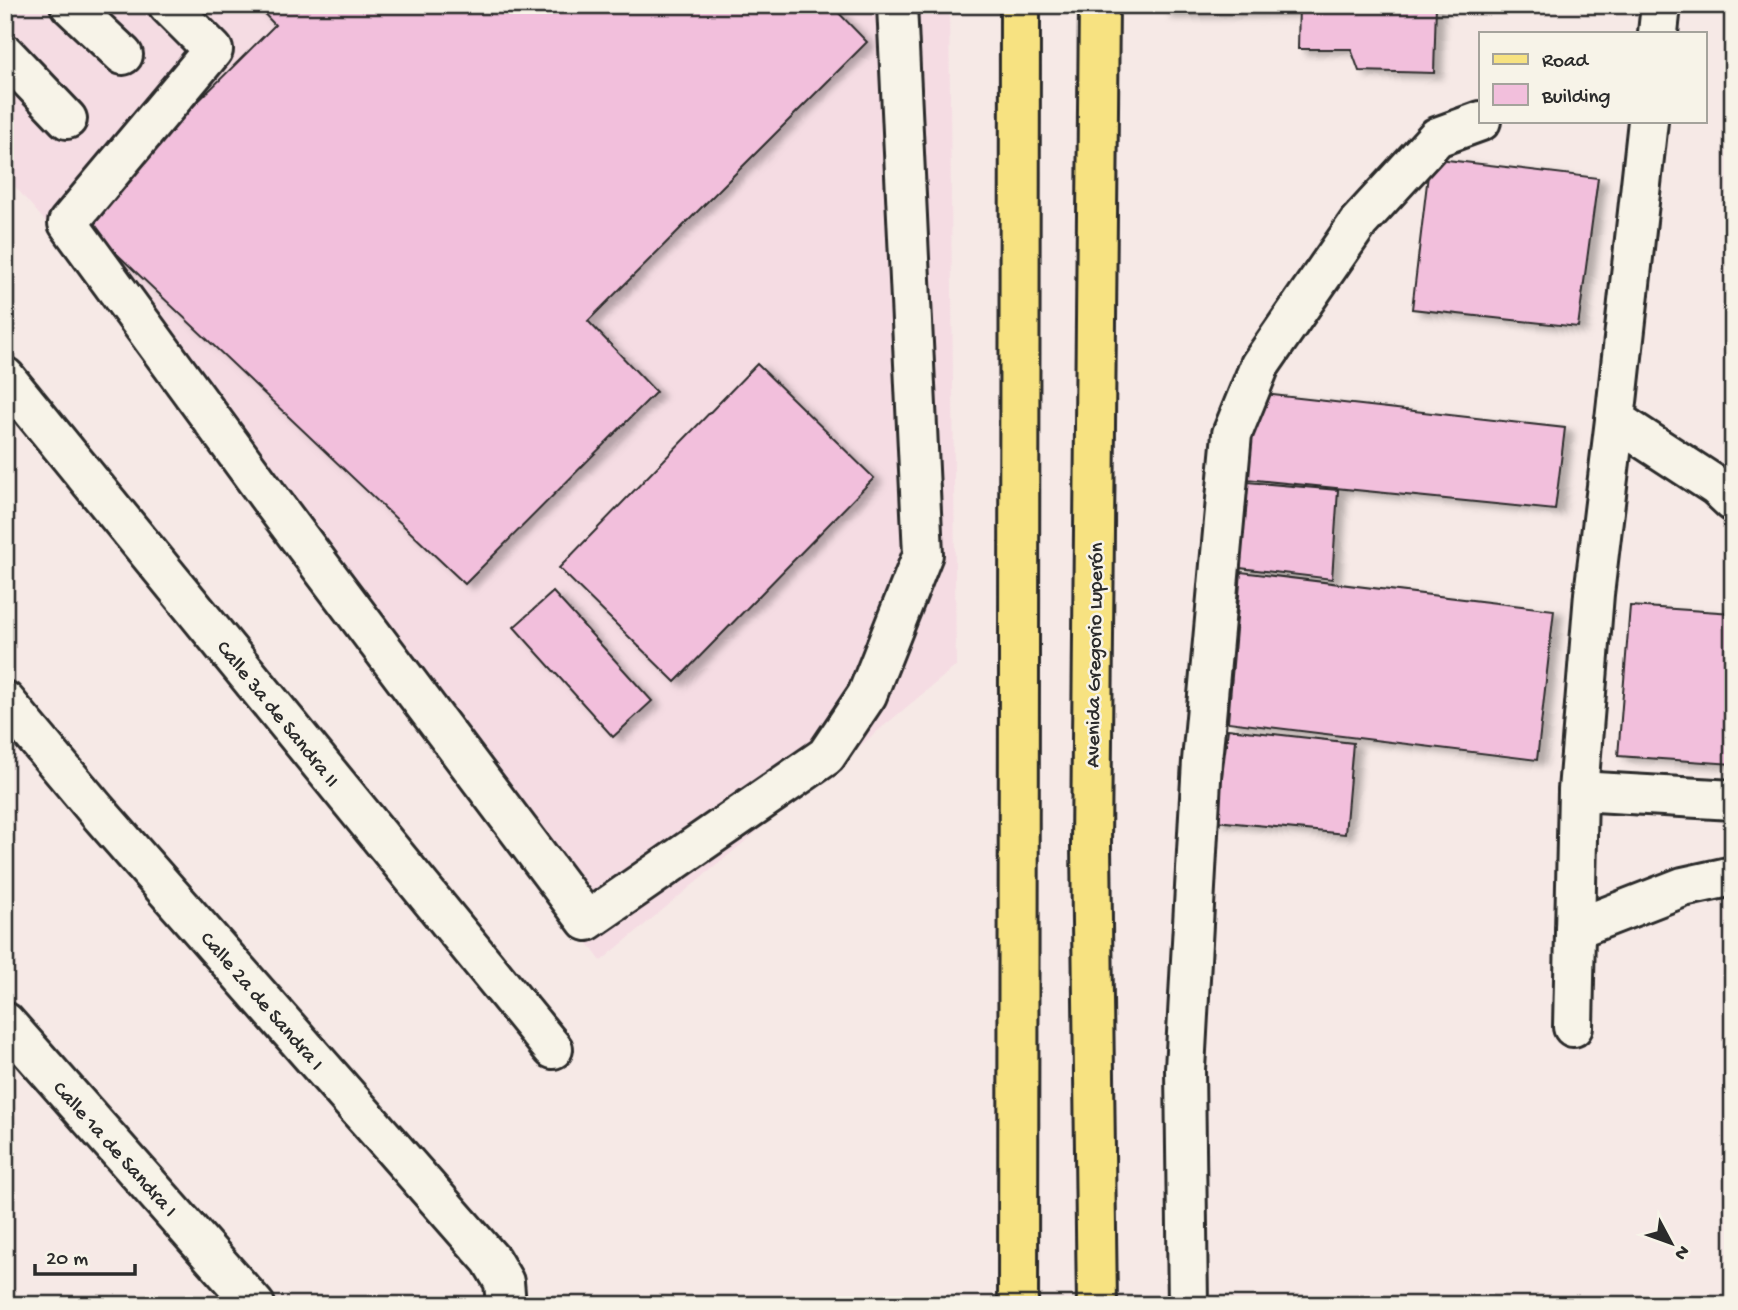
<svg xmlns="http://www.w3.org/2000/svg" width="1738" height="1310" viewBox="0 0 1738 1310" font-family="'Gochi Hand',sans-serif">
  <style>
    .built { fill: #f5dce3 }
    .building { fill: #f2bfdc; stroke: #2b2b2b; stroke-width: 2; filter: url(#shadow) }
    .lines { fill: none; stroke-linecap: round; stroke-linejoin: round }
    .minor-casing { stroke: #2b2b2b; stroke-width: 44 }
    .major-casing { stroke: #2b2b2b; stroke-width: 44 }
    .minor { stroke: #f7f3e8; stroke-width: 38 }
    .major { stroke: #f7e281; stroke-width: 38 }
    .labels { text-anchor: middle; stroke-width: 5; stroke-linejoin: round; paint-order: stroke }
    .street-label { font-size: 21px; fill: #2b2b2b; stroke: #f7f3e8 }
  </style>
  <defs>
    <filter id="shadow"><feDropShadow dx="8" dy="4.5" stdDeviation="3.5" flood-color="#0004"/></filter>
  </defs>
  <rect width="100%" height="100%" fill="#f6e9e6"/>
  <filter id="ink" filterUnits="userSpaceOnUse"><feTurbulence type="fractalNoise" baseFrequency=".0143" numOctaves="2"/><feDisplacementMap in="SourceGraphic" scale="14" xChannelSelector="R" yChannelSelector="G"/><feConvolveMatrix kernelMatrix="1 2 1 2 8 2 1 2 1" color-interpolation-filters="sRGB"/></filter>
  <g filter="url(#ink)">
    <!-- built -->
    <polygon class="built" points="5,5 949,5 956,666 601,961 109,295 5,175"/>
    <!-- building -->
    <g class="building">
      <polygon points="256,5 831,5 867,42 588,321 656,392 465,584 80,219 275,25"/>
      <polygon points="1164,5 1292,5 1292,11 1164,13"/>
      <polygon points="1299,5 1436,5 1434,73 1359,71 1351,49 1298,49"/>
      <polygon points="1430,158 1598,178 1578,327 1412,309"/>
      <polygon points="757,364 874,478 675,682 559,568"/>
      <polygon points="1255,393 1565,428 1555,510 1246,479"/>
      <polygon points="1247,482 1338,490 1332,579 1240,568"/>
      <polygon points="1241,572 1554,610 1537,760 1228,722"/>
      <polygon points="553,592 652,701 613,737 514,627"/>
      <polygon points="1630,606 1733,613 1733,764 1618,756"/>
      <polygon points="1228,729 1353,743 1345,834 1216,821"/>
    </g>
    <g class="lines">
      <!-- minor casing -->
      <g class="minor-casing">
        <g id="minor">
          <polyline points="70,5 123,55"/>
          <polyline points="168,5 213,50 68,223 273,503 587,921 826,756 867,695 923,554 897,5"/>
          <polyline points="1658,33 1661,5"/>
          <polyline points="5,54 67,119"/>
          <polyline points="1648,121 1615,420 1716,486 1733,502"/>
          <polyline points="5,377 553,1049"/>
          <polyline points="5,701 97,811 491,1260 504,1282 506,1305"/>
          <polyline points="1578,791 1733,800"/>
          <polyline points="1575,929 1683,887 1733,876"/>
          <polyline points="5,1022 255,1305"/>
          <polyline points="1573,1027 1578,791 1594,594 1615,420"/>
          <polyline points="1188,1305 1185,1069 1202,761 1232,434 1260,365 1359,222 1437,137 1481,121"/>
        </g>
      </g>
      <!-- major casing -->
      <g class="major-casing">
        <g id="major">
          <polyline points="1018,1305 1020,5"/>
          <polyline points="1097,1305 1091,846 1099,5"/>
        </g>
      </g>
      <!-- minor -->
      <use href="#minor" class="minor"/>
      <!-- major -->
      <use href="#major" class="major"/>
    </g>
  </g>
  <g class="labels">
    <!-- street labels -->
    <g class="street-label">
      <text transform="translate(1093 655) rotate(-89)" y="7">Avenida Gregorio Luperón</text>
      <text transform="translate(279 713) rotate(51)" y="7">Calle 3a de Sandra II</text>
      <text transform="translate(263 1000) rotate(49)" y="7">Calle 2a de Sandra I</text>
      <text transform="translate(116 1148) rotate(48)" y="7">Calle 1a de Sandra I</text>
    </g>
  </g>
  <!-- margin -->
  <rect width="1738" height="1310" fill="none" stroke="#f7f3e8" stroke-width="28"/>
  <rect x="14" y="14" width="1710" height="1282" fill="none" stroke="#2b2b2b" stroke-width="2.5" filter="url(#ink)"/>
  <!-- legend -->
  <rect x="1479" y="32" width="228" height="91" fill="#f7f3e8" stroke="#a5a39c" stroke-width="2"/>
  <rect x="1493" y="54" width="35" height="10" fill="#f7e281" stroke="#a5a39c" stroke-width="2"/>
  <text x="1542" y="66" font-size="21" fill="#2b2b2b">Road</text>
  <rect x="1493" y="84" width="35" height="21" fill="#f2bfdc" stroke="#a5a39c" stroke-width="2"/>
  <text x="1542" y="102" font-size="21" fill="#2b2b2b">Building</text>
  <!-- north arrow -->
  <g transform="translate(1671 1243) rotate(131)" stroke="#f7f3e8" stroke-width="5" paint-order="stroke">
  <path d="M0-5L12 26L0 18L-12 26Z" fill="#2b2b2b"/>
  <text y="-10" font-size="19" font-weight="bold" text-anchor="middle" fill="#2b2b2b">N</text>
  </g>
  <!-- scale -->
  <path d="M35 1264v10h100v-10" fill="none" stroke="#2b2b2b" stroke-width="3.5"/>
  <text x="46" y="1264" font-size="21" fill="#2b2b2b" stroke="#f7f3e8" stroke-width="5" paint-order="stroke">20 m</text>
</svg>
